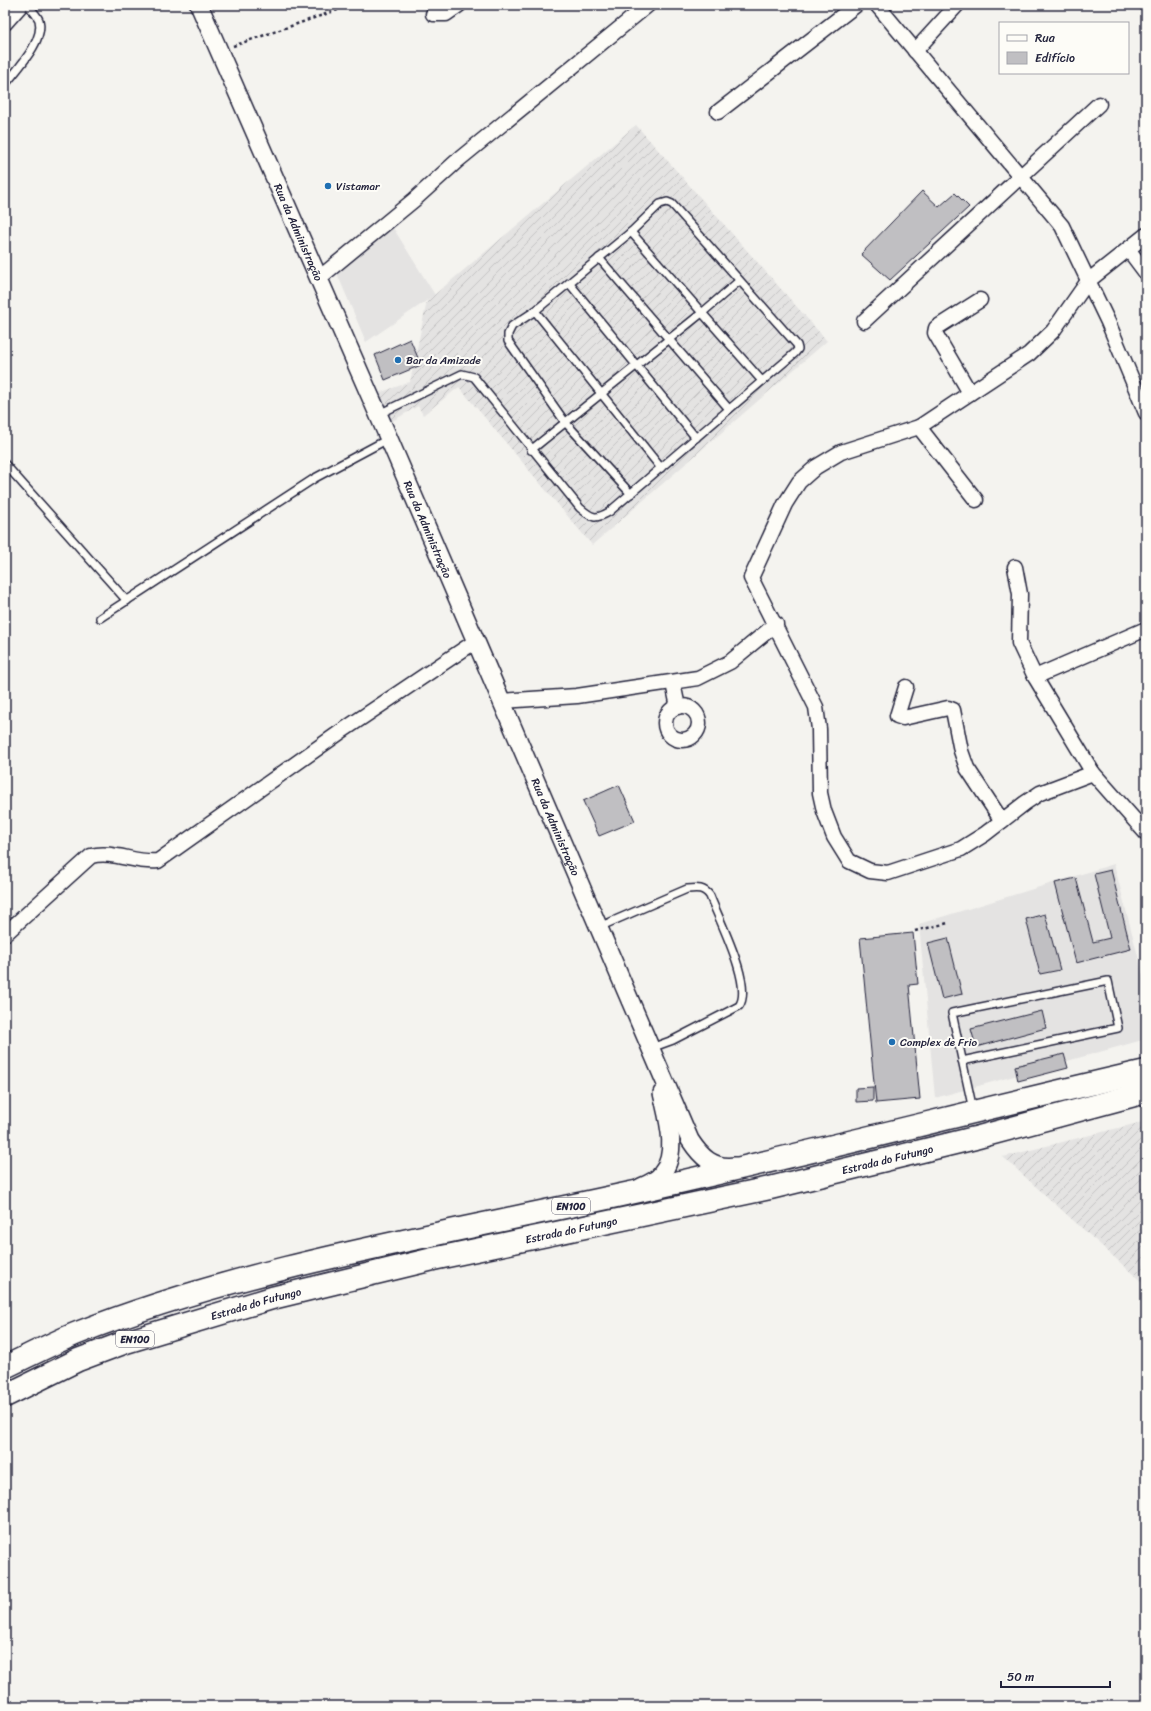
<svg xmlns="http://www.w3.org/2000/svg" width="1151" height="1711" viewBox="0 0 1151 1711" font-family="Sriracha,sans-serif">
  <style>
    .built { fill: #e4e3e2 }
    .industrial { fill: url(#industrial-furrows) }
    .building { fill: #c0bfc2; stroke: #22223b }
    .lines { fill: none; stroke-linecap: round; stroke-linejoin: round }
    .service-casing { stroke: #22223b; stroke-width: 10 }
    .minor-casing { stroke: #22223b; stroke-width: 17 }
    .tertiary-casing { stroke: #22223b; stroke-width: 20 }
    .trunk-casing { stroke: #22223b; stroke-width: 25 }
    .path { stroke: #22223b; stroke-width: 2.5; stroke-dasharray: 3 3; stroke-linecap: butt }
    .service { stroke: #fdfcf7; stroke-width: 7 }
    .minor { stroke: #fdfcf7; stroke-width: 14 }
    .tertiary { stroke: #fdfcf7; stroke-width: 17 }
    .trunk { stroke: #fdfcf7; stroke-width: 22 }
    .poi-dot { fill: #1f6fb2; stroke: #fdfcf7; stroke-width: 1.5 }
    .labels { text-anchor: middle; stroke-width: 4; stroke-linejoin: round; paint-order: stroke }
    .shield { fill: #fdfcf7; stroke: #646373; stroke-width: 1 }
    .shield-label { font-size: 10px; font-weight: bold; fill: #22223b }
    .poi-label { font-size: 11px; fill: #22223b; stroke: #fdfcf7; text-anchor: start }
    .street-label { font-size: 11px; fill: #22223b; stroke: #fdfcf7 }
  </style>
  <defs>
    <pattern id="industrial-furrows" width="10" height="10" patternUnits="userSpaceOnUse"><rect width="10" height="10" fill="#e4e3e2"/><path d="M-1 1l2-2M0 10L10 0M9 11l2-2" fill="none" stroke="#c3c2c3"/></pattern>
  </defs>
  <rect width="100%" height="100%" fill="#f4f3ef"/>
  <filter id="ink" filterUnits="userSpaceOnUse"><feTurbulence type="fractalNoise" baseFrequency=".025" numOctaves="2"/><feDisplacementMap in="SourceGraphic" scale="8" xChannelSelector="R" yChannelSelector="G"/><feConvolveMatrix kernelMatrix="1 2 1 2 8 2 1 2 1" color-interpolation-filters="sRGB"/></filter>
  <g filter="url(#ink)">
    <!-- built -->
    <g class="built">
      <polygon points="392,226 435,295 366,342 336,271"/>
      <polygon points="1114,864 1146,987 1146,1039 935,1098 919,924"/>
    </g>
    <!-- industrial -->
    <g class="industrial">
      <polygon points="636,125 827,341 592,545 459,387 423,415 418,406 384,426 370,396 410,382 427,301"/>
      <polygon points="1146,1121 1146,1285 1145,1285 1003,1157"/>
    </g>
    <!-- building -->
    <g class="building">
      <polygon points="922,191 939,207 955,193 969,207 890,280 861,254"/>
      <polygon points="410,339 421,365 385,380 375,355"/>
      <polygon points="619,785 635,821 599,836 583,801"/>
      <polygon points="1111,870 1131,949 1076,963 1055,883 1076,878 1093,942 1110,938 1094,874"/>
      <polygon points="1045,914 1060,970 1040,974 1026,919"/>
      <polygon points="913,933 918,984 909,985 920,1099 876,1103 860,938"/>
      <polygon points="948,938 962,994 942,999 928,943"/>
      <polygon points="1042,1011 1046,1028 976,1047 971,1029"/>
      <polygon points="1064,1054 1068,1068 1018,1081 1015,1066"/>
      <polygon points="873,1087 873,1101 856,1102 856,1088"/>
    </g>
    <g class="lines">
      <!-- service casing -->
      <g class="service-casing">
        <g id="service">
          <path d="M5,85C17,69 45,41 39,20C37,15 31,9 28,5"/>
          <polyline points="631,232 762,381"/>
          <polyline points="599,258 729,409"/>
          <polyline points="569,283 696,438"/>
          <polyline points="535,311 661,468"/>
          <path d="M377,415L462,374L474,377L580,508C592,518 595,520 609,512L795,353L798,349L797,345L672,204L667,202L660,204L631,232L535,311L512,326L508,334V341L565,422L631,494"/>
          <polyline points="531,450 703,312 739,281"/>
          <polyline points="5,464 127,601"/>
          <polyline points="100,618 315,478 388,439"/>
          <path d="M599,927L687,889C697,888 704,887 710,896C718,918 754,986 739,1006L673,1040L651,1048"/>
          <polyline points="962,1061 1118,1028 1108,981 952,1013 973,1110"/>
        </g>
      </g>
      <!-- minor casing -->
      <g class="minor-casing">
        <g id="minor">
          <polyline points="877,5 1062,226 1108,322 1146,413"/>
          <polyline points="433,14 446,14 459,5"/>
          <polyline points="5,23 21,5"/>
          <polyline points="915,51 957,5"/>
          <polyline points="718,112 856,5"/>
          <polyline points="1128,249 1146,273"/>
          <polyline points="318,279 414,200 457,161 648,5"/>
          <polyline points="864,321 1099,104"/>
          <polyline points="970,393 935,333 936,328 980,300"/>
          <polyline points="919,427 976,500"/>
          <polyline points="1015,567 1020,594 1019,643 1035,677 1093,773 1146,833"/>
          <polyline points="1035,677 1146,629"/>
          <polyline points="673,683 678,707"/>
          <polyline points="906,687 897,716 903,718 948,708 953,710 961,751 967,768 1002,821"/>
          <polyline points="501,701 577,696 698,678 730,662 776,624"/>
          <circle cx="682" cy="723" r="17"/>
          <polyline points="1093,773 1040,793 1025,803 985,834 961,849 888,873 870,871 849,861 834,837 824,811 820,793 819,729 816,707 751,578 785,504 799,482 816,467 841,452 919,427 1029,354 1053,331 1088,281 1146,235"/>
          <path d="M5,934L91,856C113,850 136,864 158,861L339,733L476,641"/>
        </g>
      </g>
      <!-- tertiary casing -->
      <g class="tertiary-casing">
        <g id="tertiary">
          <path id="s1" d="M199,5L389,439L690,1140C701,1157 713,1169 735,1166"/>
          <path d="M641,1187C648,1184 658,1180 662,1173C679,1153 667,1116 662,1093"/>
        </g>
      </g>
      <!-- trunk casing -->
      <g class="trunk-casing">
        <g id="trunk">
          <path d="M5,1367C28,1356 51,1344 75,1334C247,1266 439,1235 621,1195C797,1157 971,1111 1146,1071"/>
          <path id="s2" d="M5,1396L78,1360L126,1342L272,1298L433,1259L770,1188L975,1138L1146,1092"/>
        </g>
      </g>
      <!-- path -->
      <g class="path">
        <polyline points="233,46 352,5"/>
        <polyline points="915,931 948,923"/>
      </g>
      <!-- service -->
      <use href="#service" class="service"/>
      <!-- minor -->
      <use href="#minor" class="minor"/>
      <!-- tertiary -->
      <use href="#tertiary" class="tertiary"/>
      <!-- trunk -->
      <use href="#trunk" class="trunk"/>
    </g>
  </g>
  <!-- markers -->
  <g class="poi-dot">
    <circle cx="328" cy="186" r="4"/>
    <circle cx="398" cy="360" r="4"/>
    <circle cx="892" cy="1042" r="4"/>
  </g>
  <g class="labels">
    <!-- shield labels -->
    <g class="shield">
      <rect x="552" y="1198" width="38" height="16" rx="3"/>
      <rect x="116" y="1331" width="38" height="16" rx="3"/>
    </g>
    <g class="shield-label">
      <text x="571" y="1210">EN100</text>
      <text x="135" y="1343">EN100</text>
    </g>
    <!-- poi labels -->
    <g class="poi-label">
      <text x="336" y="190">Vistamar</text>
      <text x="406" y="364">Bar da Amizade</text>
      <text x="900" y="1046">Complex de Frio</text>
    </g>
    <!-- street labels -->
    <g class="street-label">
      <text dy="4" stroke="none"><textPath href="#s1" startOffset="248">Rua da Administração</textPath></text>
      <text dy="4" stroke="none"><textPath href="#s1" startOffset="572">Rua da Administração</textPath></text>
      <text dy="4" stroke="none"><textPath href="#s1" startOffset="896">Rua da Administração</textPath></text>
      <text dy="4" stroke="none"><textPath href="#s2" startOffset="916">Estrada do Futungo</textPath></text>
      <text dy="4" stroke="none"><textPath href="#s2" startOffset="592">Estrada do Futungo</textPath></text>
      <text dy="4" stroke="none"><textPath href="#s2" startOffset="268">Estrada do Futungo</textPath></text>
    </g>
  </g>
  <!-- margin -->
  <rect width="1151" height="1711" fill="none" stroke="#fdfcf7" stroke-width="20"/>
  <rect x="10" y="10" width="1131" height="1691" fill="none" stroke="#22223b" stroke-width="1.5" filter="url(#ink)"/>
  <!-- legend -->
  <rect x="999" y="22" width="130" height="52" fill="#fdfcf7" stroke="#a5a5ac"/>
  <rect x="1007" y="35" width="20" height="6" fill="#fdfcf7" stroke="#a5a5ac"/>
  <text x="1035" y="42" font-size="12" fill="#22223b">Rua</text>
  <rect x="1007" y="52" width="20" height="12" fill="#c0bfc2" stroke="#a5a5ac"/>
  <text x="1035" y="62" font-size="12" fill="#22223b">Edifício</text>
  <!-- scale -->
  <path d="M1001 1681v6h109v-6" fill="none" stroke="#22223b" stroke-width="2"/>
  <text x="1007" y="1681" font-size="12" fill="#22223b" stroke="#fdfcf7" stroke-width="3" paint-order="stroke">50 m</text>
</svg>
